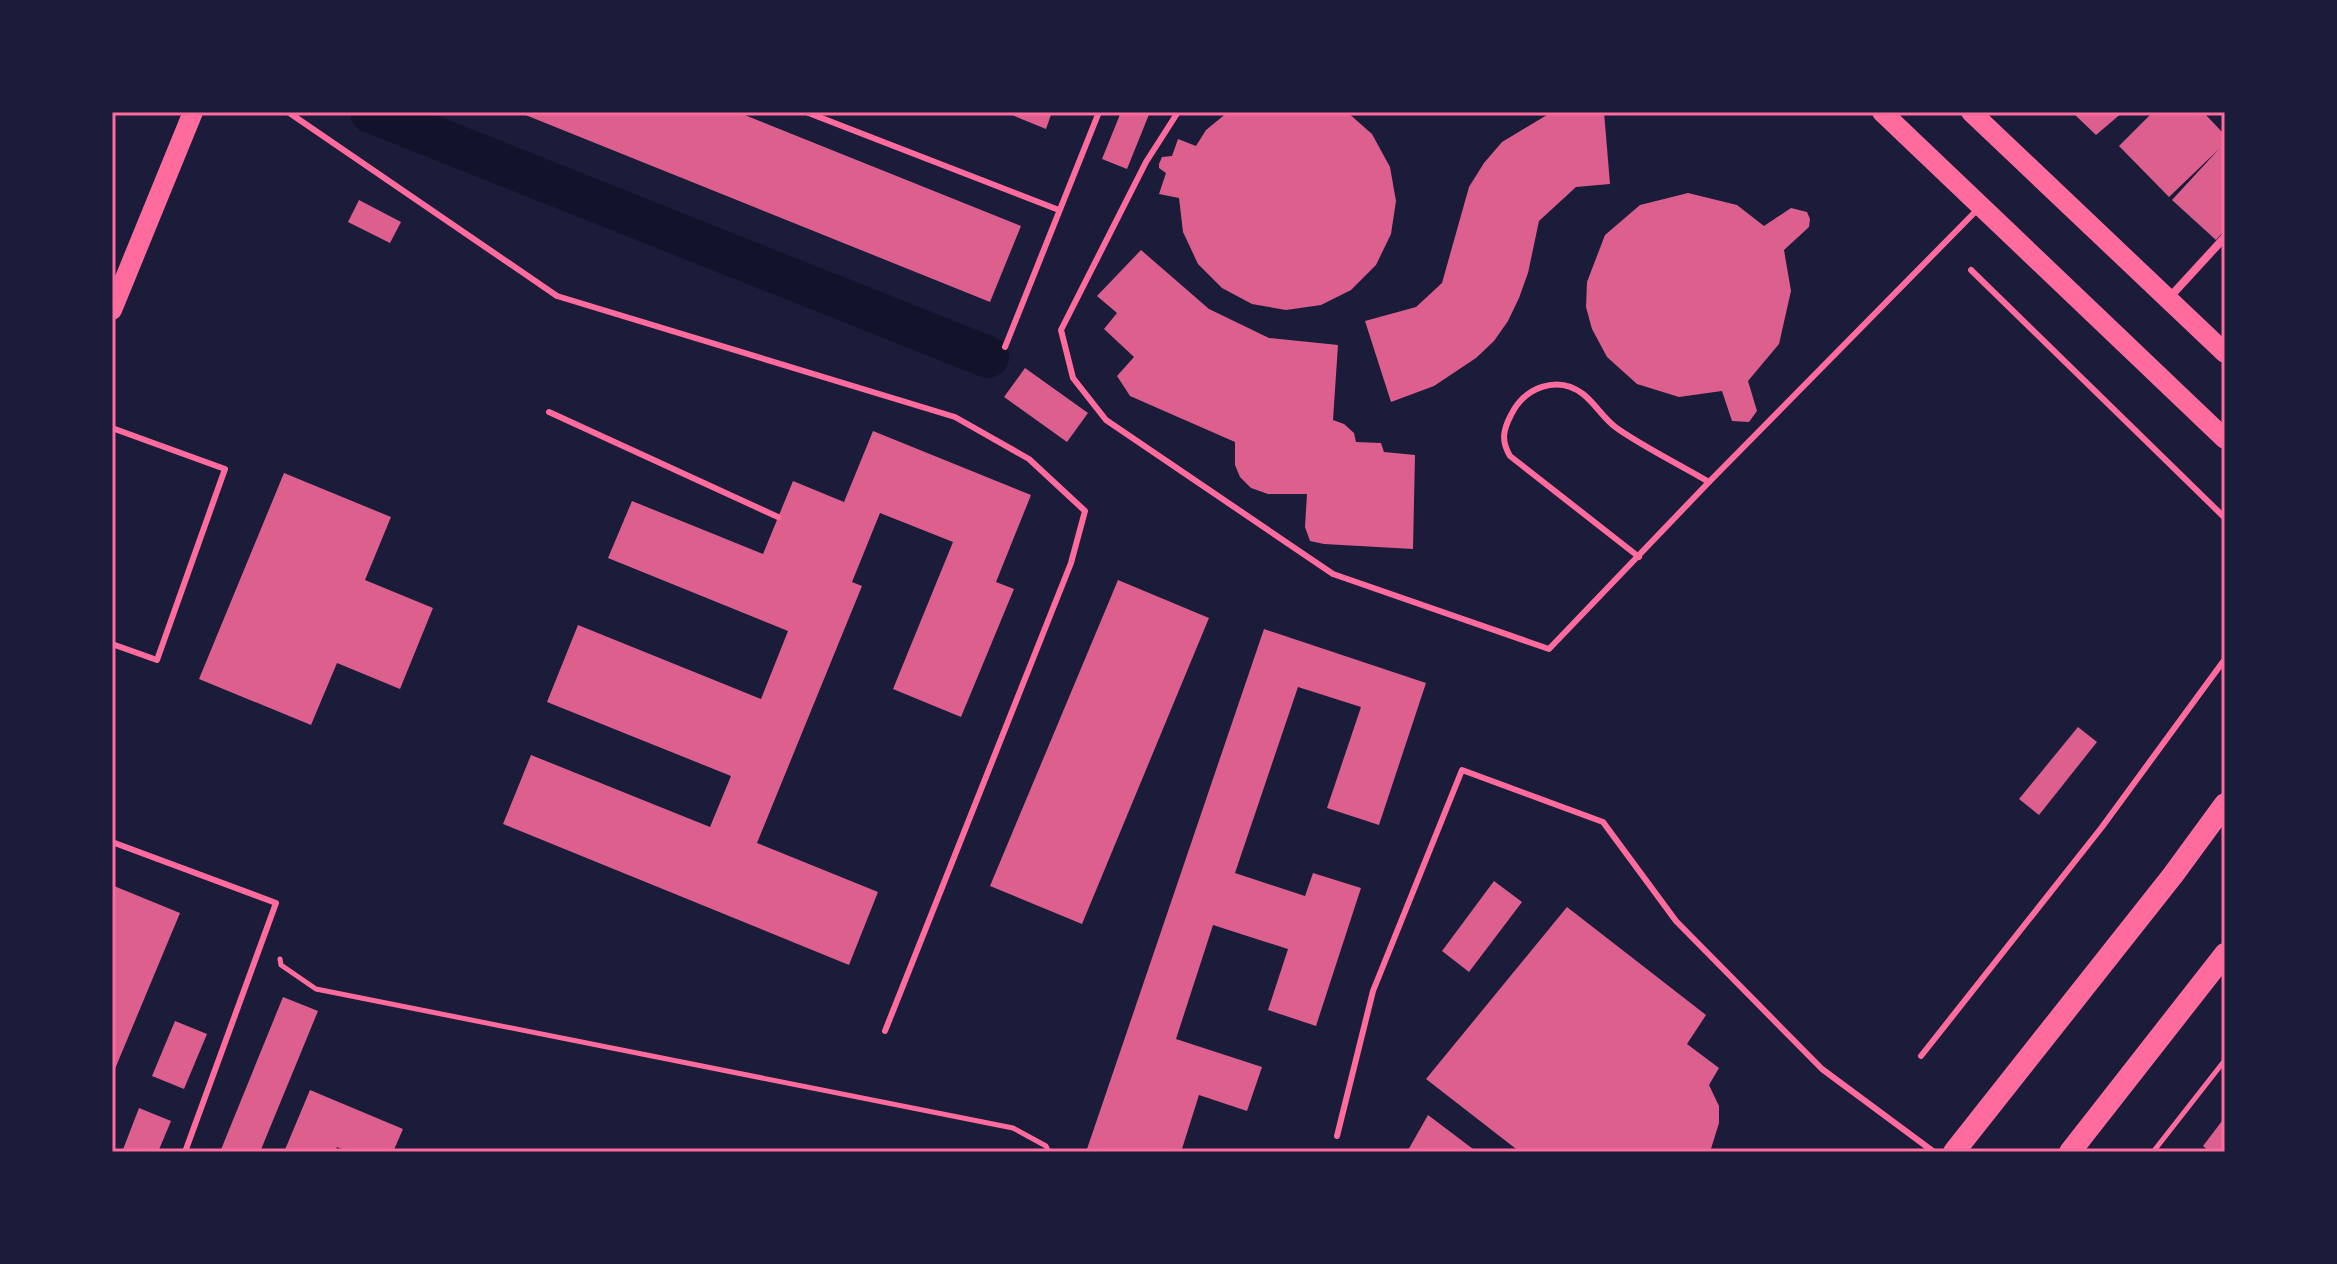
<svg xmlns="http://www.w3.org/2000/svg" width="2337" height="1264" viewBox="0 0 2337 1264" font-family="'Sofia Sans Condensed',sans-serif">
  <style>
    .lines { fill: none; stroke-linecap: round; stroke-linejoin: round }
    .canal { stroke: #12122b; stroke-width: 42 }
    .building { fill: #dd5f8e }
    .path { stroke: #ff6b9d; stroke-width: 5 }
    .service { stroke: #ff6b9d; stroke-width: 6 }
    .minor { stroke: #ff6b9d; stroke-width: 8 }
    .primary { stroke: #ff6b9d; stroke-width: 20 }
    .trunk { stroke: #ff6b9d; stroke-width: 22 }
    .neatline { fill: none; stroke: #ff6b9d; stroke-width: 3 }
  </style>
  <rect width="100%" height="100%" fill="#1b1b3a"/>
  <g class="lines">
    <!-- canal -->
    <polyline class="canal" points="371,112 988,357"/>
  </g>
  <!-- building -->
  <g class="building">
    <polygon points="518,112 737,112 1021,226 990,302"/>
    <polygon points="1013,112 1052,112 1046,129 1012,115"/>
    <polygon points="1121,112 1150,112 1127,169 1102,159"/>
    <polygon points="1228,112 1347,112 1372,134 1390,167 1396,201 1391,234 1376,265 1351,290 1321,305 1286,310 1252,304 1222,288 1198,264 1183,232 1179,198 1159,194 1166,173 1159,168 1159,164 1162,157 1172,156 1178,139 1196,146 1206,130"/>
    <polygon points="1552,112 1604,112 1610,184 1576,187 1539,221 1528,273 1519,298 1508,321 1494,341 1476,358 1434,386 1391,402 1365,321 1416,307 1442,283 1469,187 1484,163 1502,142"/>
    <polygon points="2072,112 2123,112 2096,135"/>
    <polygon points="2153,112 2203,112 2225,135 2225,230 2216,240 2172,200 2219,149 2169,197 2119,146"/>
    <polygon points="1688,193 1737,205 1764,226 1791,208 1807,212 1810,219 1809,227 1784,250 1791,291 1779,344 1748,381 1757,411 1749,422 1732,421 1722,391 1679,397 1637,384 1607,357 1592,329 1586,307 1587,282 1605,235 1640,205"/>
    <polygon points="359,200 401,222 390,243 348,222"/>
    <polygon points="1141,250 1209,309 1269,338 1338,345 1333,420 1344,424 1354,433 1356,442 1381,443 1384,452 1415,455 1413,549 1324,544 1310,541 1305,527 1307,494 1268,494 1251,488 1240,477 1235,465 1235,442 1130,396 1117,376 1134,357 1104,329 1117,313 1097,296"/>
    <polygon points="1025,368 1088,413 1067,442 1004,397"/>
    <polygon points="873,431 1031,495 996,582 1014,589 961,717 893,689 953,542 880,513 852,582 862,586 757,843 878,892 849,965 503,824 531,755 710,827 731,776 547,702 578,625 761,699 788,631 608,558 632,501 763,554 793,481 844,502"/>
    <polygon points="284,473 391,517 365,580 433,608 400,689 337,663 311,725 199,679"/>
    <polygon points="1118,580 1209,618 1082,924 990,886"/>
    <polygon points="1264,629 1426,683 1379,825 1327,808 1361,707 1298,687 1235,873 1305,896 1313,873 1361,888 1316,1026 1268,1010 1288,949 1213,925 1176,1039 1262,1067 1247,1111 1199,1095 1181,1152 1086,1152"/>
    <polygon points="2078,727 2097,742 2039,815 2019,799"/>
    <polygon points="1494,881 1522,902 1469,972 1442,951"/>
    <polygon points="114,886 180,913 112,1076 112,891"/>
    <polygon points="1567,907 1706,1015 1687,1044 1719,1068 1709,1085 1719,1106 1719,1123 1710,1152 1520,1152 1426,1079"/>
    <polygon points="283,997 318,1011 260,1152 220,1152"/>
    <polygon points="175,1021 207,1034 184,1089 152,1076"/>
    <polygon points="310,1090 403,1129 393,1152 349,1152 337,1147 335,1152 284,1152"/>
    <polygon points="139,1108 171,1121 158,1152 122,1152"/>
    <polygon points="1428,1115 1477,1152 1407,1152"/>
    <polygon points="2225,1117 2225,1152 2210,1152 2203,1146"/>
  </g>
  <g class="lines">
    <!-- path -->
    <g class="path">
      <polyline points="280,959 281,965 316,989 1013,1128 1046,1146 1049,1152"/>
      <polyline points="2153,1152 2225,1060"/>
    </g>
    <!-- service -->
    <g class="service">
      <polyline points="288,112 557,296 955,417 1029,459 1085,511 1071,563 885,1031"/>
      <polyline points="806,112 1059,210"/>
      <polyline points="1178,112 1146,162 1061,330 1073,378 1106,420 1333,574 1549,649 1709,482 1978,209"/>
      <polyline points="1971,270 2225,518"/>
      <polyline points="1005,347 1099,112"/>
      <polyline points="549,412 778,517"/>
      <polyline points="112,428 225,469 157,660 112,644"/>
      <path d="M1639,557L1510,456C1501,441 1503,430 1511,415C1524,388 1557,374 1583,394C1596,404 1604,420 1618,429C1647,449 1679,464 1709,482"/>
      <polyline points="112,842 276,903 185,1152"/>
      <polyline points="1921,1056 2102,827 2225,659"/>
      <polyline points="1337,1136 1373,991 1462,770 1603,822 1676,921 1822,1069 1934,1152"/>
    </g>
    <!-- minor -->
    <polyline class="minor" points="2169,298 2225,237"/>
    <!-- primary -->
    <g class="primary">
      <polyline points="1882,112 2225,439"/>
      <polyline points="1971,112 2225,353"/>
      <polyline points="112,310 193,112"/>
    </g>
    <!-- trunk -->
    <g class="trunk">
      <polyline points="1954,1152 2173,875 2225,804"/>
      <polyline points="2070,1152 2225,954"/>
    </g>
  </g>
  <!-- border -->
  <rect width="2337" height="1264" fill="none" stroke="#1b1b3a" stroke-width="228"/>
  <rect x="114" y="114" width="2109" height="1036" class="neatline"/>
</svg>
